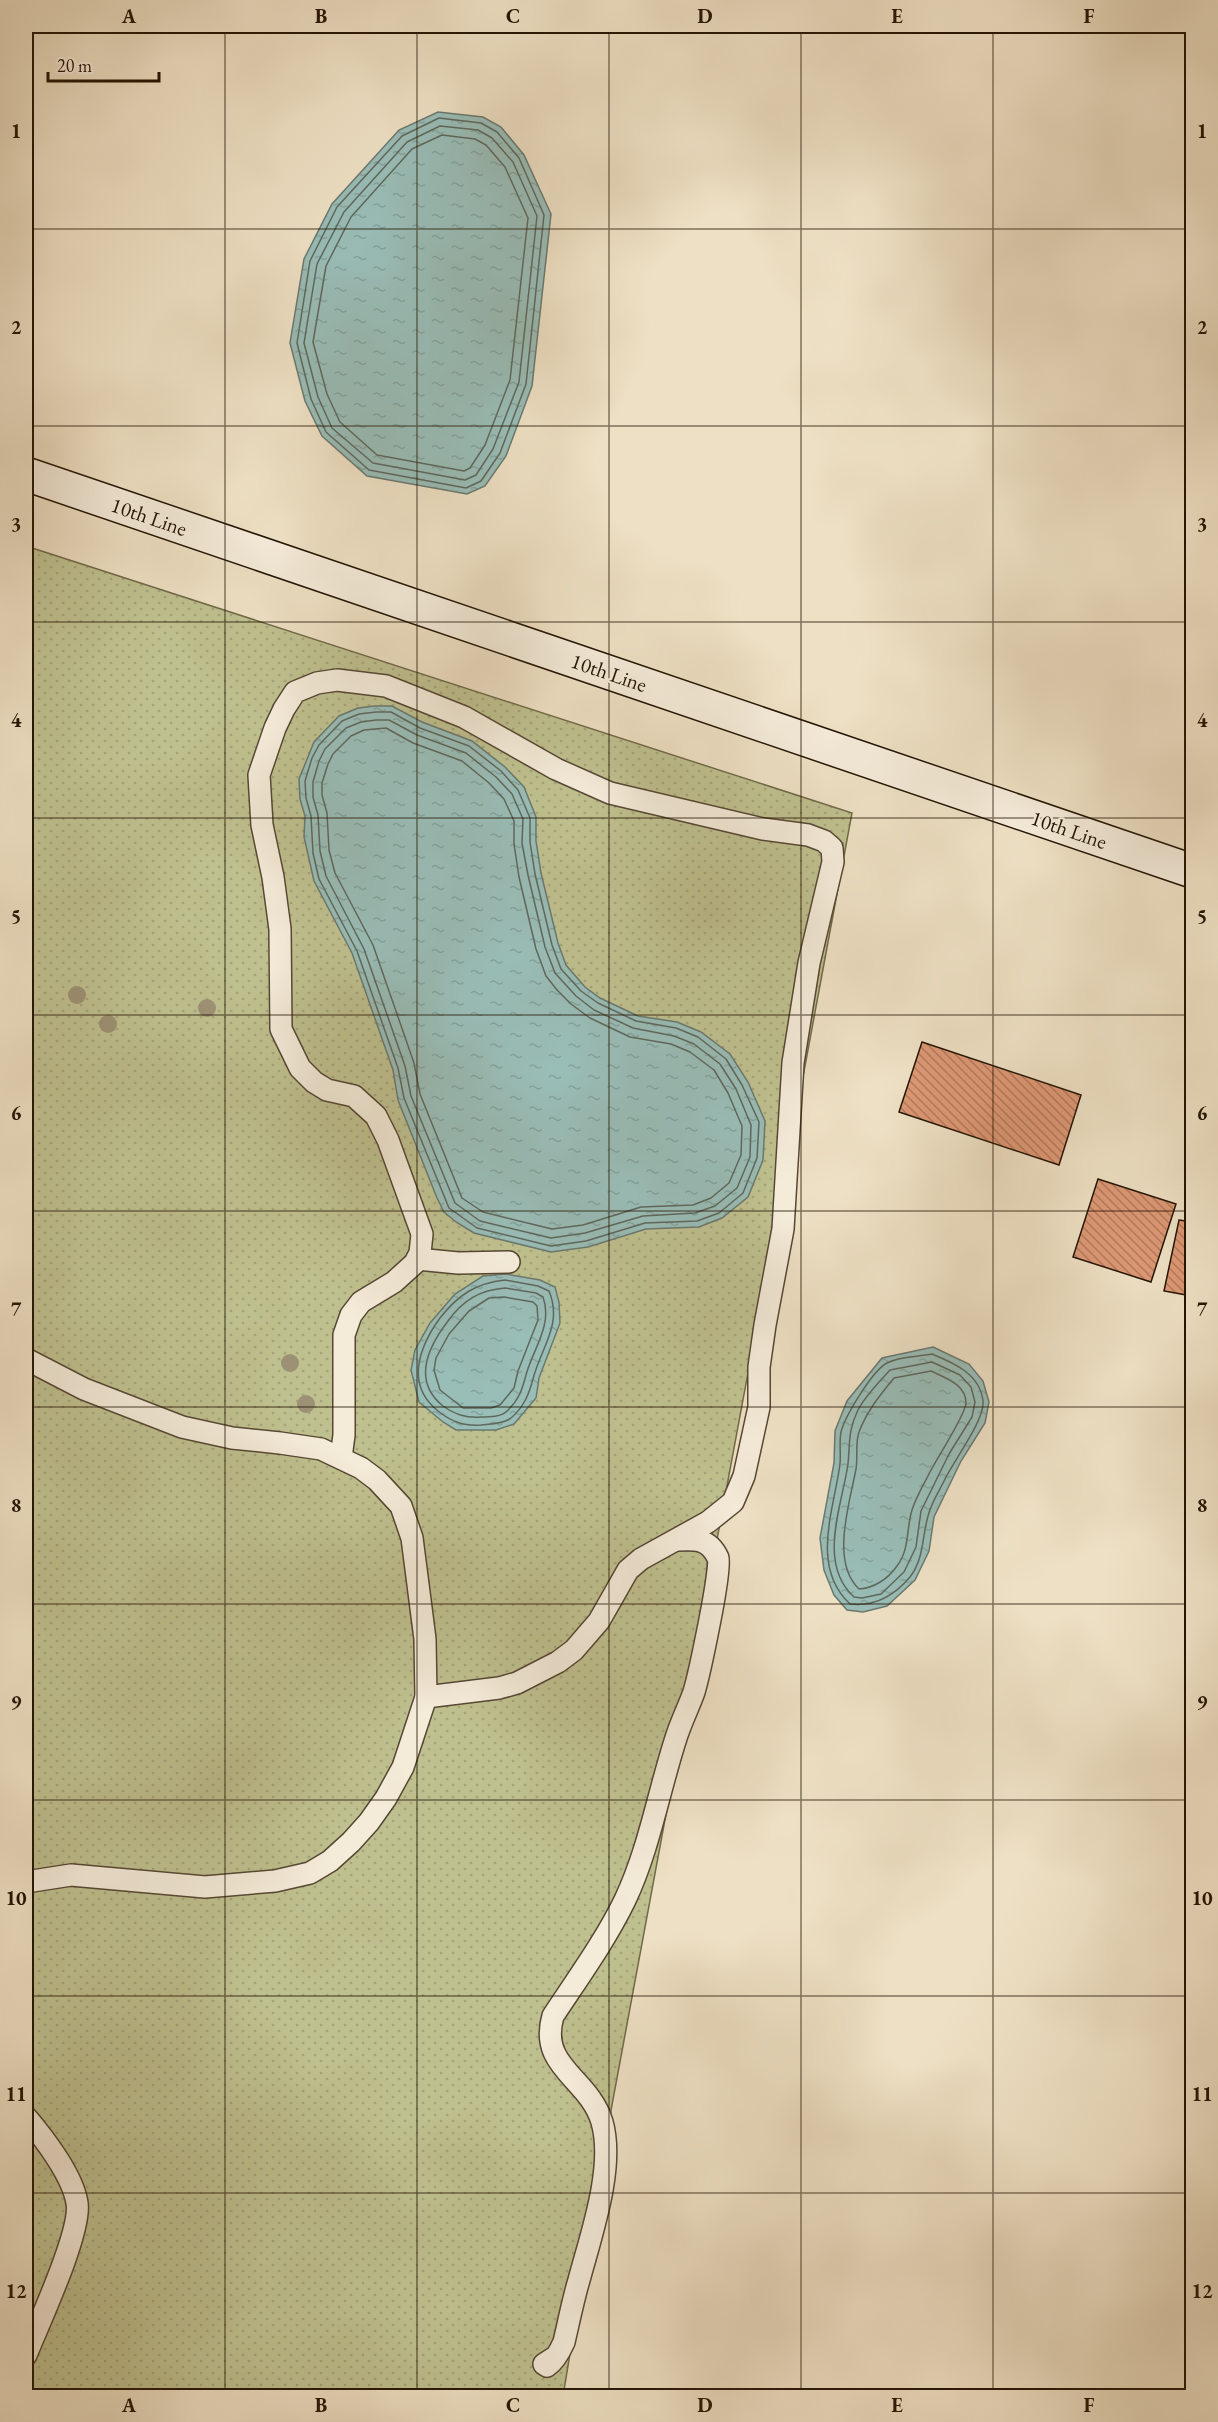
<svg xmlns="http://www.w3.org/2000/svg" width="1218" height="2422" viewBox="0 0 1218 2422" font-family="'EB Garamond',serif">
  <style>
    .grass { fill: url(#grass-dots); stroke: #716a49; stroke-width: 1.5 }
    .water { fill: url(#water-ripples); stroke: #6a796f; stroke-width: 1.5 }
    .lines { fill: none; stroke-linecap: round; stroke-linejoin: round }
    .shore { stroke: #5e685d; stroke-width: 1.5 }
    .building { fill: url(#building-back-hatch); stroke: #231403; stroke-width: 1.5 }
    .lane-casing { stroke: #564733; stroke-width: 24 }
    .secondary-casing { stroke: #231403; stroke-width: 36 }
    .lane { stroke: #f4ebd9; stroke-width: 21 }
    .secondary { stroke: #f4ebd9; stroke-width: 33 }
    .tree { fill: #9d9175 }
    .grid { fill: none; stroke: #231403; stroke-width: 1.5; stroke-opacity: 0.55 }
    .labels { text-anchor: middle; stroke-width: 4.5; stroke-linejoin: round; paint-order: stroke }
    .street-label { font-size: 21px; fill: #231403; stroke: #f4ebd9 }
    .neatline { fill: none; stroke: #231403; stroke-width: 2 }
    .grid-label { font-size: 20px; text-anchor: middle; font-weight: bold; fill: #231403 }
  </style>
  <defs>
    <pattern id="grass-dots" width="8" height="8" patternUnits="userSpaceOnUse" patternTransform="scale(1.5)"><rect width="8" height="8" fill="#bfc08f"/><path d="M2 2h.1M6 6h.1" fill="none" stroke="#a4a47a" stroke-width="1.8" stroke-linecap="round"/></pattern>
    <pattern id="water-ripples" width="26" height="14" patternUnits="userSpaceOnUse" patternTransform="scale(1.5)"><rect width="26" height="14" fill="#99bdb7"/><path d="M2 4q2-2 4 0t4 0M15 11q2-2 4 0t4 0" fill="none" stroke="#84a29c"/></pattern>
    <pattern id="building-back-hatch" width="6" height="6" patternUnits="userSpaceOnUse" patternTransform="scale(1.5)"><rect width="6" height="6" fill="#dd9774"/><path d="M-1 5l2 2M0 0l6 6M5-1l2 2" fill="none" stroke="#b37a5d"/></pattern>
  </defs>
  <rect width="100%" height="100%" fill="#eee0c4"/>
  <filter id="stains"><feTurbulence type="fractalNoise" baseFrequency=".00333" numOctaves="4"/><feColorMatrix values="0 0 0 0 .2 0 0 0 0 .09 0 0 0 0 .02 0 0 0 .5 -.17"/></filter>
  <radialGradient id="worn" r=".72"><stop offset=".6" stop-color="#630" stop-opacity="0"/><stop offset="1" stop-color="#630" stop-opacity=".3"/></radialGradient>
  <!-- grass -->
  <polygon class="grass" points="26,546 852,813 604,2148 563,2396 26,2396"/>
  <!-- water -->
  <g class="water">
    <polygon points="438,112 483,117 501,127 524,155 551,214 532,386 506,456 485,486 467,494 367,476 322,436 305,401 290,343 304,259 332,204 399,130"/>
    <polygon points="375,706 392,706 422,722 472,741 505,767 524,787 536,817 536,841 541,873 558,943 566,965 585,987 600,998 638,1016 677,1022 701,1032 730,1054 748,1082 765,1121 763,1160 748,1197 722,1218 699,1227 646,1229 588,1247 551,1252 474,1233 456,1222 444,1212 437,1198 398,1100 393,1070 352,953 314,881 304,837 305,816 300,799 299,779 314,742 339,716 358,708"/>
    <polygon points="505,1274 540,1280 555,1287 559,1302 560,1323 539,1378 536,1398 514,1424 496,1430 456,1430 443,1422 419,1402 411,1370 415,1350 430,1323 455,1294 483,1276"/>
    <polygon points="933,1347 969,1364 983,1381 989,1402 985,1423 961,1461 934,1517 929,1551 915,1580 887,1606 863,1612 847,1610 834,1595 824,1570 820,1538 834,1463 835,1431 847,1401 882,1358"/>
  </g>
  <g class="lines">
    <!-- shore -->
    <g class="shore">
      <polygon points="439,118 481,123 497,132 519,158 544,215 526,384 500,453 481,481 466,488 369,470 326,432 311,399 297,343 310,261 337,207 402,136"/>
      <polygon points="440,126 478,130 492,138 513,162 537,216 519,382 493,449 476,475 465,480 373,463 332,428 318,397 304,343 317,264 344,212 407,142"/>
      <polygon points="442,135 475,139 486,145 505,167 528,218 510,380 485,445 470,468 464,471 377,455 340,422 327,394 313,342 326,266 351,217 412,149"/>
      <polygon points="376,712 391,712 420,728 469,746 501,771 518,790 530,818 530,842 535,874 552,945 561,969 581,991 598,1003 636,1021 676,1028 698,1037 726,1059 742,1085 759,1122 757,1158 743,1193 719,1213 697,1221 645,1223 586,1241 551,1246 477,1228 449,1208 404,1098 398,1068 357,951 319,879 313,853 311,816 306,798 305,781 312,758 319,745 342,721 359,714"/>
      <polygon points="376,720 389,720 417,735 466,753 496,777 512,794 523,819 522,843 528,875 545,947 555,973 576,996 594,1010 633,1028 674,1036 694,1044 720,1064 736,1089 751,1125 750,1157 737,1188 715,1206 695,1213 643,1216 585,1233 551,1238 480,1221 455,1203 411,1096 405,1066 364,949 326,876 320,851 318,815 313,797 313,782 319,761 325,749 346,728 361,722"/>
      <polygon points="386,728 413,743 462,761 489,783 504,799 514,821 514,844 519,877 536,949 546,976 557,990 571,1004 590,1018 630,1037 671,1044 690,1052 714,1070 728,1093 742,1126 741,1155 729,1183 711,1198 693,1205 641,1207 583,1225 552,1229 483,1212 462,1198 420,1094 414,1063 373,945 335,873 329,850 327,813 322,795 322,783 328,764 333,754 351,736 364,730"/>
      <path d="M505,1280L538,1286L549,1291C563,1325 541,1347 533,1379C529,1394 524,1407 511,1418C504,1424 490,1424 481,1425C463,1426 452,1422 438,1411C405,1385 419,1347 440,1318C458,1295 476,1283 505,1280Z"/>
      <path d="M505,1288L536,1293L543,1297C553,1325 533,1349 526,1375C522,1390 519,1400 507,1411C501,1417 490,1417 481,1417C466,1418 456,1415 443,1406C412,1381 428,1347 448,1321C463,1300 480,1290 505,1288Z"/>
      <polygon points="504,1297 533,1302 537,1306 538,1320 518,1371 514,1388 500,1405 491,1408 463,1408 440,1390 434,1370 436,1358 449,1334 469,1311 489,1298"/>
      <path d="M932,1354C954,1363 980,1374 983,1401C985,1420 954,1460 945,1479C940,1490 931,1503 928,1516C922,1537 924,1559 910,1577C894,1596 875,1607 850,1604C810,1567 834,1510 840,1464C841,1454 839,1442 841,1432C845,1416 873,1370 887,1363C899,1356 918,1357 932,1354Z"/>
      <path d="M932,1362L960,1375L971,1387L975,1402L972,1417L949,1454L921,1511L916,1547L904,1572L881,1594L862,1598L854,1597C817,1563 842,1506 848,1464C850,1443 848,1430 858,1410C865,1396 879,1382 890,1370Z"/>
      <path d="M931,1371C945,1378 966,1384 966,1403C966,1414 937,1458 930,1472C924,1484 916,1497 912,1510C906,1529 910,1549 897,1566C888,1579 874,1588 859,1589C830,1562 850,1502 856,1469C858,1457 855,1443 859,1432C867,1411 880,1395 894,1378Z"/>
    </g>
  </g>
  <!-- building -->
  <g class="building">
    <polygon points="922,1042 1081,1095 1059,1165 899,1112"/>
    <polygon points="1098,1179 1176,1204 1151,1282 1073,1257"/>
    <polygon points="1179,1220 1192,1222 1192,1296 1164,1291"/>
  </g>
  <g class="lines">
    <!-- lane casing -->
    <g class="lane-casing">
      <g id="lane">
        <polyline points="417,1259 458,1263 509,1262"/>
        <polyline points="26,1359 84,1389 182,1427 232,1438 280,1443 321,1449 361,1468 377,1480 401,1506 412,1538 425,1639 426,1697 403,1767 386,1798 369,1822 351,1842 330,1861 310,1873 275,1881 205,1887 71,1875 26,1882"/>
        <polyline points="341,1458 344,1435 344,1335 351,1315 361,1302 394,1282 415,1263 420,1253 422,1234 388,1140 376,1116 354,1096 327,1090 314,1082 300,1068 281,1029 280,929 273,877 262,825 259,775 275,728 284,709 295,692 317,683 337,680 386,686 464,717 556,769 610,793 763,829 808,835 824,841 832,848 833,862 809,963 793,1063 783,1229 765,1325 759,1367 759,1407 744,1476 733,1502 708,1522 641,1559 628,1570 599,1621 574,1650 558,1662 517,1683 499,1688 426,1697"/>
        <path d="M26,2117C44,2138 73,2176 77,2203C82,2231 38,2325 26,2355"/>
        <path d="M555,2357L544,2364L547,2366C555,2361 560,2351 564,2342C569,2321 573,2300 579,2280C591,2235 615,2167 602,2122C589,2078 538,2067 553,2016C578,1978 605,1941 625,1900C650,1847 659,1789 677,1735C682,1720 689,1706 694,1692C699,1675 722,1569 718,1558C709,1538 695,1539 677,1540"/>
      </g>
    </g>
    <!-- secondary casing -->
    <g class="secondary-casing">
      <polyline id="secondary" points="26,474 1192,871"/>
    </g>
    <!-- lane -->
    <use href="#lane" class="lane"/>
    <!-- secondary -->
    <use href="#secondary" class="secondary"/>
  </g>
  <!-- trees -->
  <g class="tree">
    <circle cx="77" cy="995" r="9"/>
    <circle cx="207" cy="1008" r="9"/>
    <circle cx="108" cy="1024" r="9"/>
    <circle cx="290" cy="1363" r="9"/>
    <circle cx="306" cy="1404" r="9"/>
  </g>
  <!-- grid -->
  <path class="grid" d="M225,26V2396M417,26V2396M609,26V2396M801,26V2396M993,26V2396M26,229H1192M26,426H1192M26,622H1192M26,818H1192M26,1015H1192M26,1211H1192M26,1407H1192M26,1604H1192M26,1800H1192M26,1996H1192M26,2193H1192"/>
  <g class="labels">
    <!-- street labels -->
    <g class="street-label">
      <text transform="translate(149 517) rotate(19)" y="7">10th Line</text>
      <text transform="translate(609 673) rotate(19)" y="7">10th Line</text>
      <text transform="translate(1069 830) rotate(19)" y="7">10th Line</text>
    </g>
  </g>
  <!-- margin -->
  <rect width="1218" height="2422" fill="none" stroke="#eee0c4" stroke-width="66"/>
  <!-- scale -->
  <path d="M48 72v9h111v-9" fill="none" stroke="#231403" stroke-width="3"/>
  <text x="57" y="72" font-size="18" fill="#231403" stroke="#f4ebd9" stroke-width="4.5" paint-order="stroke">20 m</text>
  <rect x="33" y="33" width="1152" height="2356" class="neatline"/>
  <g class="grid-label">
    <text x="129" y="23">A</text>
    <text x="321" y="23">B</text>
    <text x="513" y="23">C</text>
    <text x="705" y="23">D</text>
    <text x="897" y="23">E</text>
    <text x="1089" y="23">F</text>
    <text x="16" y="138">1</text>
    <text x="1202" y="138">1</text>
    <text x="16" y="334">2</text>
    <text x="1202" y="334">2</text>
    <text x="16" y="531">3</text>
    <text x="1202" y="531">3</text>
    <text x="16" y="727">4</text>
    <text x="1202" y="727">4</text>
    <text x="16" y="923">5</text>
    <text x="1202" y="923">5</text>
    <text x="16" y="1120">6</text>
    <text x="1202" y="1120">6</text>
    <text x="16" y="1316">7</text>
    <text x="1202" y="1316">7</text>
    <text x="16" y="1512">8</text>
    <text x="1202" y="1512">8</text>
    <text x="16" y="1709">9</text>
    <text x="1202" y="1709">9</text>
    <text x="16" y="1905">10</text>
    <text x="1202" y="1905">10</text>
    <text x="16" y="2101">11</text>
    <text x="1202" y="2101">11</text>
    <text x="16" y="2298">12</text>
    <text x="1202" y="2298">12</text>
    <text x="129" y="2412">A</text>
    <text x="321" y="2412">B</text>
    <text x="513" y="2412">C</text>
    <text x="705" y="2412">D</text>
    <text x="897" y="2412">E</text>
    <text x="1089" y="2412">F</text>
  </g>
  <rect width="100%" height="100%" filter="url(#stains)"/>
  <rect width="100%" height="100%" fill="url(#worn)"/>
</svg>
